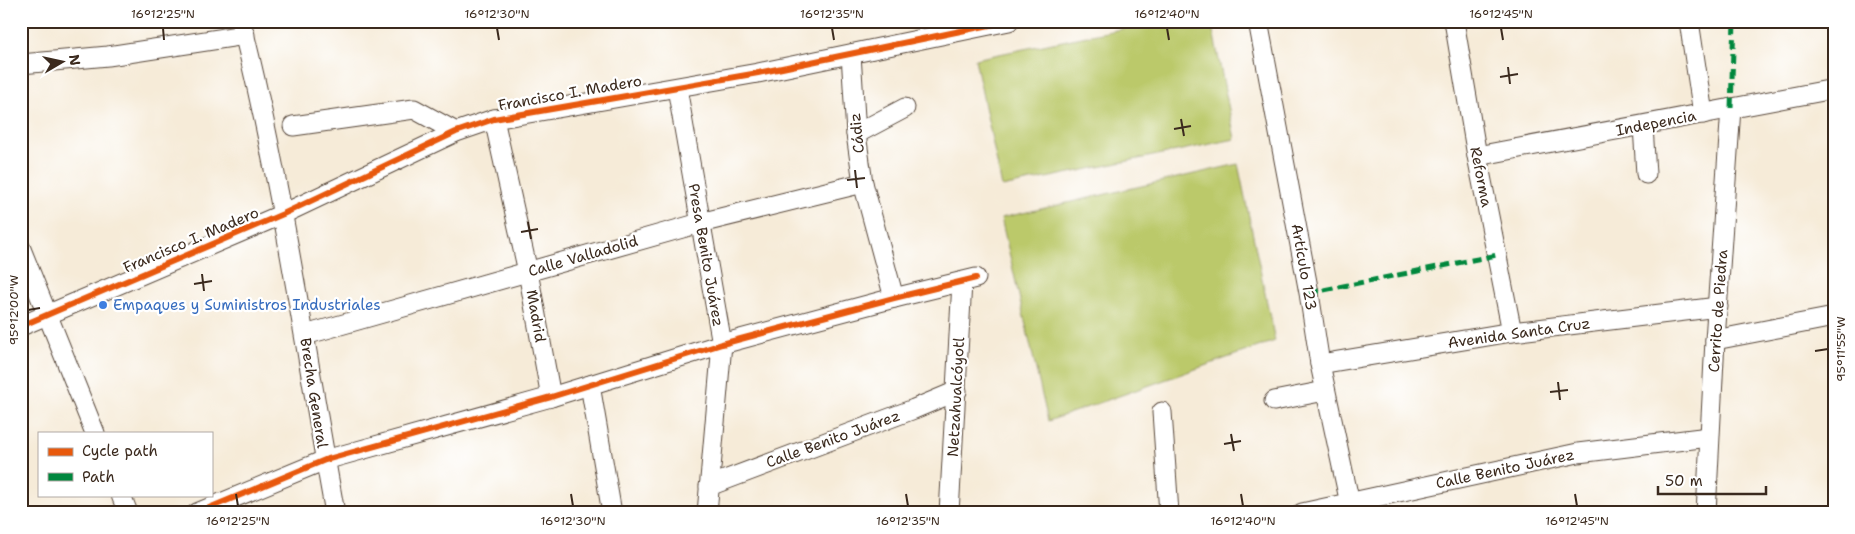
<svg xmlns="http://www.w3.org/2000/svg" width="1855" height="534" viewBox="0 0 1855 534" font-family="'Shantell Sans',sans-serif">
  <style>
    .green { fill: #bbc96b; stroke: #7b7a44 }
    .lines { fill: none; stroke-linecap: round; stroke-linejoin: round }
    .minor-casing { stroke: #57473a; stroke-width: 21 }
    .minor { stroke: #fff; stroke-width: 19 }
    .quiet { stroke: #00873e; stroke-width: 5; stroke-dasharray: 10 5; stroke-linecap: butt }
    .cycleway-casing { stroke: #fff; stroke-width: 9 }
    .cycleway { stroke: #e8590c; stroke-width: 6 }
    .ticks { fill: none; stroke: #3b2a1e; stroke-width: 2 }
    .shop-dot { fill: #3f7fe0; stroke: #fff; stroke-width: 2 }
    .labels { text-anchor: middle; stroke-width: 4.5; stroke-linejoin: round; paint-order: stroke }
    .street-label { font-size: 15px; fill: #3b2a1e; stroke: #fff }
    .shop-label { font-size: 15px; fill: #366cbe; stroke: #fff; text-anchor: start }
    .neatline { fill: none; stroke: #3b2a1e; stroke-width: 2 }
    .ticks-label { font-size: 12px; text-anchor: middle; fill: #3b2a1e }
  </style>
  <rect width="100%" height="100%" fill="#fff"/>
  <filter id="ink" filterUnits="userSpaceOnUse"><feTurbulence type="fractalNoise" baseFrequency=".02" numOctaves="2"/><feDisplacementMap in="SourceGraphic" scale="10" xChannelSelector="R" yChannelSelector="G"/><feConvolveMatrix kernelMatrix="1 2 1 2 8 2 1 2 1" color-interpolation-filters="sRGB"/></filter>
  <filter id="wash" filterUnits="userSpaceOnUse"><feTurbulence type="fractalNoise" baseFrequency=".0096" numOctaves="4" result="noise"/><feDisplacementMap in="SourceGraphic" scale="20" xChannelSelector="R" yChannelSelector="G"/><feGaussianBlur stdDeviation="1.12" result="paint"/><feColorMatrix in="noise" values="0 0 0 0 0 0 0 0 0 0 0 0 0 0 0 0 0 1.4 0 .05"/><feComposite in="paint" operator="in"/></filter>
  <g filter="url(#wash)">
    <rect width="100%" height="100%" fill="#f6ebd8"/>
    <!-- green -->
    <g class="green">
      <polygon points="1160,21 1211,21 1235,139 1002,187 975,59"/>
      <polygon points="1238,164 1275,341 1048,421 1001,218"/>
    </g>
  </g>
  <g filter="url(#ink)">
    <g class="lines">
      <!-- minor casing -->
      <g class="minor-casing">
        <g id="minor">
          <path d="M241,21C282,183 305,349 335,513"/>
          <polyline points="1258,21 1309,293 1320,364 1352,513"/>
          <polyline points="1454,21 1477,156 1512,332"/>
          <polyline points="1689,21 1703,114"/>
          <polyline points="851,54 856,134 863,183 894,298"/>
          <polyline points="21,64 108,56 245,35"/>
          <polyline points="677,88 722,344 707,513"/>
          <polyline points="494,119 528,272 551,397"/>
          <polyline points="293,126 414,109 456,132"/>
          <polyline points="1643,126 1646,174"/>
          <polyline points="856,134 905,108"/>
          <polyline points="1477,156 1834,89"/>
          <polyline points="21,249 95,433"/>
          <polyline points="21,326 283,214 456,132 494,119 758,73 1009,21"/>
          <polyline points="305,335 700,223 863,183"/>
          <polyline points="1715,340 1834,317"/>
          <polyline points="1320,364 1512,332 1718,307"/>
          <polyline points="590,385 612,513"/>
          <polyline points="1274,401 1325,391"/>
          <polyline points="1162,412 1169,513"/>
          <polyline points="709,486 914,409 957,391"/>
          <polyline points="121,495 128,513"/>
          <polyline points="197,513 325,460 551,397 722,344 894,298 976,278"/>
          <polyline points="949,513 962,282"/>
          <polyline points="1302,513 1578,453 1709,437"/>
          <polyline points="1706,513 1715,340 1731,108"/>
        </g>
      </g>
      <!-- minor -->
      <use href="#minor" class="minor"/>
      <!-- quiet -->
      <g class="quiet">
        <polyline points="1731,108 1734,21"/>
        <polyline points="1309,293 1497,255"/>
      </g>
      <!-- cycleway casing -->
      <g class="cycleway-casing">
        <g id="cycleway">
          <polyline points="21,326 283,214 456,132 494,119 758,73 1009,21"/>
          <polyline points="197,513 325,460 551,397 722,344 894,298 976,278"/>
        </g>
      </g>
      <!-- cycleway -->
      <use href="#cycleway" class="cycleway"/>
    </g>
  </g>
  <!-- ticks -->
  <path class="ticks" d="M163,28L164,40M497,28L499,40M832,28L834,40M1167,28L1169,40M1501,28L1503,40M1508,67L1510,84M1500,77L1518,74M1181,119L1184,136M1174,129L1191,126M855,170L857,188M847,180L865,178M528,222L531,239M521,232L538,229M202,274L204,291M194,284L212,281M28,310L40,308M1815,351L1828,349M1558,382L1560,400M1550,392L1568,390M1231,434L1234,451M1224,444L1241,441M236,494L238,506M571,494L573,506M906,494L908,506M1241,494L1243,506M1575,494L1577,506"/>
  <!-- markers -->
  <circle class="shop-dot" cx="103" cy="305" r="5"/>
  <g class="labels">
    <!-- street labels -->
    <g class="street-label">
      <text transform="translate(570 93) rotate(-10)" y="5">Francisco I. Madero</text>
      <text transform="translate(1656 123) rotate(-11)" y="5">Indepencia</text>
      <text transform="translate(857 133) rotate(-96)" y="5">Cádiz</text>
      <text transform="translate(1481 177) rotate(79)" y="5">Reforma</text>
      <text transform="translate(191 240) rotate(-23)" y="5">Francisco I. Madero</text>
      <text transform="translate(706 255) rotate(80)" y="5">Presa Benito Juárez</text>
      <text transform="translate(583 256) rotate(-16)" y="5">Calle Valladolid</text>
      <text transform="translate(1304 267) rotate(80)" y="5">Artículo 123</text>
      <text transform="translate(1718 311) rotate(-86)" y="5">Cerrito de Piedra</text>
      <text transform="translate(536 316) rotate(80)" y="5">Madrid</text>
      <text transform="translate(1519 333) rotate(-8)" y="5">Avenida Santa Cruz</text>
      <text transform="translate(314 393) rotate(81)" y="5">Brecha General</text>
      <text transform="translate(956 397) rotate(-87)" y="5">Netzahualcóyotl</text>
      <text transform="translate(833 439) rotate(-20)" y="5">Calle Benito Juárez</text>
      <text transform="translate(1505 469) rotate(-12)" y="5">Calle Benito Juárez</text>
    </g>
    <!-- shop labels -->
    <g class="shop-label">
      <text x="113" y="310">Empaques y Suministros Industriales</text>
    </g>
  </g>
  <!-- margin -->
  <rect width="1855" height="534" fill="none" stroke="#fff" stroke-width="55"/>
  <!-- legend -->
  <rect x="38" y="432" width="175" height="65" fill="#ffffff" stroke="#b1aaa5"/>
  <rect x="48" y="448" width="25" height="8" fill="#e8590c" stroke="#b1aaa5"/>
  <text x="82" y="456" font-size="15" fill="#3b2a1e">Cycle path</text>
  <rect x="48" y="473" width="25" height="8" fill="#00873e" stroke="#b1aaa5"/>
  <text x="82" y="482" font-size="15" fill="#3b2a1e">Path</text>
  <!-- north arrow -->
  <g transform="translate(62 62) rotate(81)" stroke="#ffffff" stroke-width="4" paint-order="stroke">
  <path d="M0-4L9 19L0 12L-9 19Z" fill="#3b2a1e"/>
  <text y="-8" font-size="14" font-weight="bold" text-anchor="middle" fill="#3b2a1e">N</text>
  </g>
  <!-- scale -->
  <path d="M1658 486v8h108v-8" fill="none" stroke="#3b2a1e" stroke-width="2.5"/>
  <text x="1665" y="486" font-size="15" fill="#3b2a1e" stroke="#ffffff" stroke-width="4" paint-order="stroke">50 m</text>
  <rect x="28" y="28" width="1800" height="478" class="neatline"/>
  <g class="ticks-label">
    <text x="163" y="18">16°12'25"N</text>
    <text x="497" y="18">16°12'30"N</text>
    <text x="832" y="18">16°12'35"N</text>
    <text x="1167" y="18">16°12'40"N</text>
    <text x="1501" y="18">16°12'45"N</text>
    <text transform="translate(14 310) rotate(-90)" y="4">95°12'00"W</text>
    <text transform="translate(1841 349) rotate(-90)" y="4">95°11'55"W</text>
    <text x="238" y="525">16°12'25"N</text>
    <text x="573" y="525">16°12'30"N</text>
    <text x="908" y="525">16°12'35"N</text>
    <text x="1243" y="525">16°12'40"N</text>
    <text x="1577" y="525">16°12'45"N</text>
  </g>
</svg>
